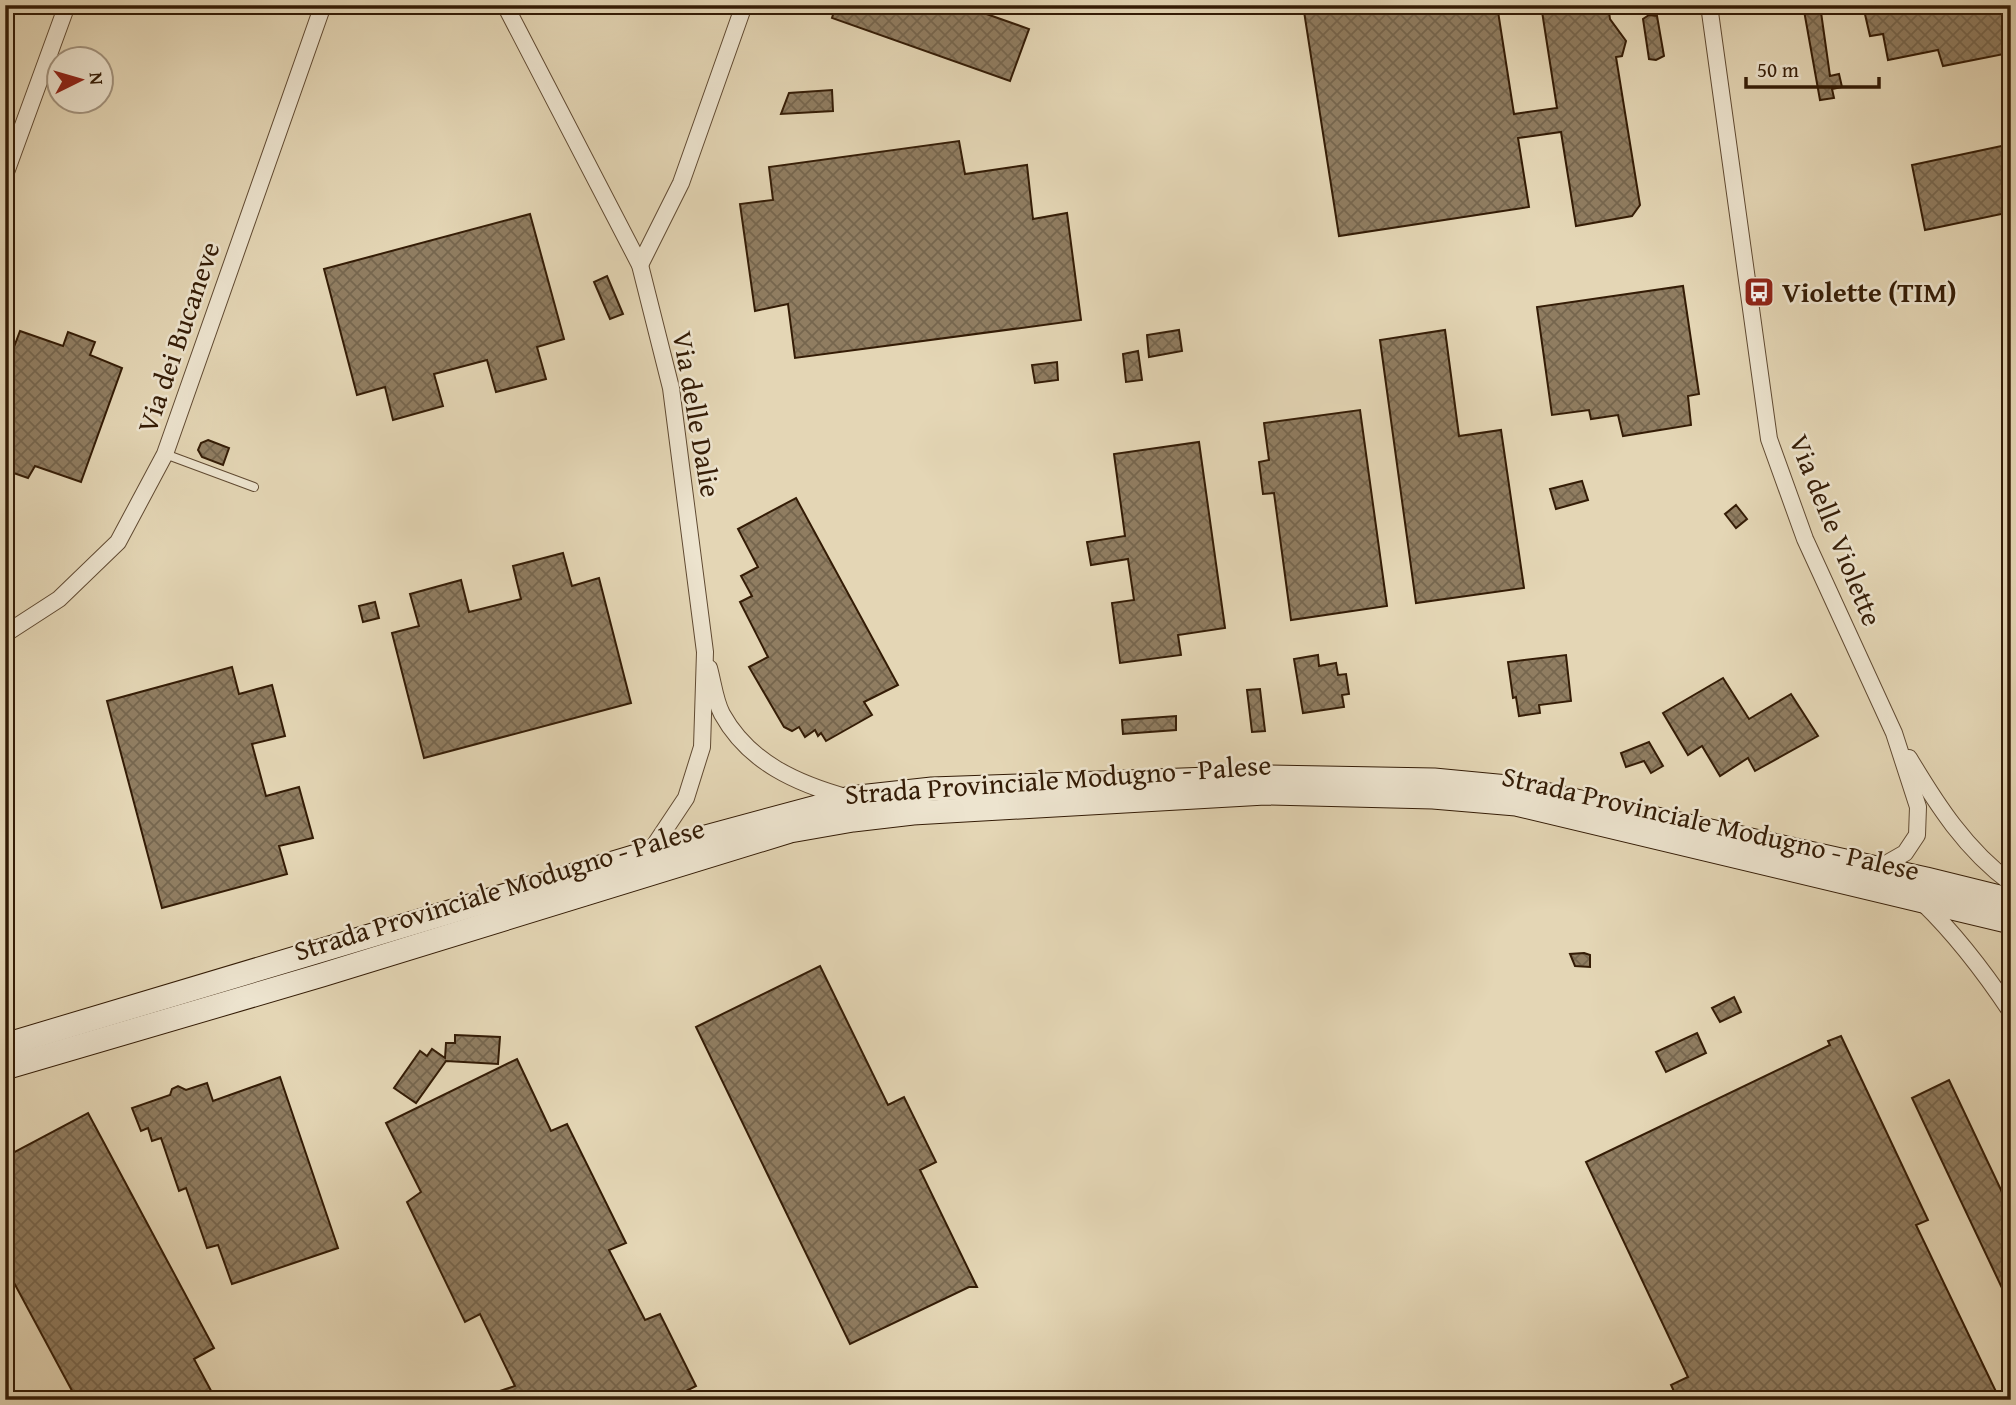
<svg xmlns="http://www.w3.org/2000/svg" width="2016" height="1405" viewBox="0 0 2016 1405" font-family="'Gentium Book Plus',serif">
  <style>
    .building { fill: url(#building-cross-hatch); stroke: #341c06; stroke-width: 2 }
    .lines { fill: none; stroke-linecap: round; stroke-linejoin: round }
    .lane-casing { stroke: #604a32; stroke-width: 10 }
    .street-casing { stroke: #604a32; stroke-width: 18 }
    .secondary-casing { stroke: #341c06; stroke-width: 25 }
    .lane { stroke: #ede4cf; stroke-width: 8 }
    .street { stroke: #ede4cf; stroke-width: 16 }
    .secondary { stroke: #ede4cf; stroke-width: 23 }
    .labels { text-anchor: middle; stroke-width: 5; stroke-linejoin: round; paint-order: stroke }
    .poi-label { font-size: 28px; font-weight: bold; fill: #341c06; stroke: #ede4cf; text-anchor: start }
    .street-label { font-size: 28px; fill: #341c06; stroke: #ede4cf }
  </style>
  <defs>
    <pattern id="building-cross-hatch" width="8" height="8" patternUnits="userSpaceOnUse" patternTransform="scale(1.75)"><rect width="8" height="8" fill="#907d61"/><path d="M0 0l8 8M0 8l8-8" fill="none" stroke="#76664e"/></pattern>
  </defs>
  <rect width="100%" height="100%" fill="#e4d6b5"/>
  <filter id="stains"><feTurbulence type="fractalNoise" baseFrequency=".00286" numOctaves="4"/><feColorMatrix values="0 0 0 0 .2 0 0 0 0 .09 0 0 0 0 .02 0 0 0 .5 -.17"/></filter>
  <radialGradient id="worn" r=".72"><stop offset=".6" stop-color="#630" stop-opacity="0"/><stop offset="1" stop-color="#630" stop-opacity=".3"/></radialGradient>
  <!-- building -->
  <g class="building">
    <polygon points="836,5 961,5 1029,29 1010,81 832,18"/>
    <polygon points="1303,5 1497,5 1514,114 1557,108 1541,5 1608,5 1610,19 1626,41 1622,56 1616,57 1640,205 1632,216 1576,226 1561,132 1518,138 1529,207 1339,236"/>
    <polygon points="1803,5 1820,5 1830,76 1839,74 1842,87 1832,89 1834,98 1820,100"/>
    <polygon points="1877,5 2011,5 2011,35 2006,36 2009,53 1943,66 1938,50 1888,60 1883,34 1870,36 1864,10 1877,7"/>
    <polygon points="1649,15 1657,16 1664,56 1656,60 1649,59 1643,19"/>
    <polygon points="832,90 833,111 781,114 789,93"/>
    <polygon points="959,141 965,174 1027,165 1033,219 1067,213 1081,320 795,358 788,304 755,311 740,204 773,200 769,167"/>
    <polygon points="2011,144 2011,212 1925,230 1912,165"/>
    <polygon points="530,214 564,339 537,347 546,379 496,392 487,360 434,374 443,406 393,420 385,387 357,395 324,269"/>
    <polygon points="607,276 623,314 610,319 594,282"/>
    <polygon points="1683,286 1699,394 1688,396 1691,425 1623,436 1618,415 1591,419 1589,410 1552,415 1537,307"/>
    <polygon points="1179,330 1182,351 1149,357 1147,335"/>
    <polygon points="1445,330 1459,436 1501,430 1524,588 1416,603 1380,340"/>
    <polygon points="20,331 63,346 68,332 95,342 90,355 122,368 81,482 35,466 28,478 5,470 5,371"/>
    <polygon points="1138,351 1142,380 1126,382 1123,354"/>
    <polygon points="1057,362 1058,380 1035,383 1032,365"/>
    <polygon points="1360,410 1387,606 1291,620 1274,493 1263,494 1259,462 1269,460 1264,423"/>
    <polygon points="208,440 229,448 223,465 202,457 198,450 201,443"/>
    <polygon points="1199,442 1225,628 1178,635 1181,655 1120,663 1112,603 1134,600 1128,559 1091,565 1087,542 1125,536 1114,454"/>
    <polygon points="1582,481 1588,500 1556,509 1550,489"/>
    <polygon points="796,498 898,685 864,702 872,715 826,741 821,733 818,736 815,730 805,737 799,727 792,731 784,727 749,667 768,657 740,602 752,596 741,576 758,567 738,529"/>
    <polygon points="1736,505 1747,519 1736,528 1725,514"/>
    <polygon points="563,553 572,586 599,578 631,703 424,758 392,633 419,626 410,594 461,580 469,612 521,599 513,566"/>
    <polygon points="375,602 379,618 363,622 359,606"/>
    <polygon points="1318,655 1319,666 1336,663 1338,675 1346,674 1349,694 1342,695 1344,707 1303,713 1294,659"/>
    <polygon points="1566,655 1571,701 1539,705 1540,713 1519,716 1516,697 1513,698 1508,662"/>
    <polygon points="232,667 239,694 272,685 285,736 252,744 266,796 299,787 313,838 279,846 287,874 162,908 107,701"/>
    <polygon points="1723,678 1749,719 1791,694 1818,736 1755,771 1748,758 1720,776 1702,746 1688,755 1663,713"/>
    <polygon points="1260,689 1265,731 1252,732 1247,690"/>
    <polygon points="1176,716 1176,730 1123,734 1122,720"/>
    <polygon points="1649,742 1663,766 1651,773 1644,761 1626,767 1621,753"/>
    <polygon points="1584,953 1590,955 1590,967 1575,966 1570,954"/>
    <polygon points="820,966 888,1105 904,1097 936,1162 920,1170 977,1287 969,1287 850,1344 696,1027"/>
    <polygon points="1734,997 1741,1012 1720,1022 1712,1008"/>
    <polygon points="1697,1033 1706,1053 1666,1072 1656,1052"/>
    <polygon points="455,1035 500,1037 498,1064 446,1061 416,1103 394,1088 420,1051 427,1056 432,1049 445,1058 446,1043 455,1043"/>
    <polygon points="1841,1036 1928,1220 1916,1225 2000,1400 1678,1400 1671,1385 1688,1377 1586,1162 1830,1045 1828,1041"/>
    <polygon points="517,1059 551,1131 567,1124 626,1243 609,1250 645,1320 660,1314 696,1386 680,1394 683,1400 482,1400 482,1397 515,1386 480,1314 465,1322 407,1202 421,1192 386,1123"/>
    <polygon points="280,1077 338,1248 232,1284 218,1245 207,1248 186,1188 179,1191 161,1138 152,1141 148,1128 141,1131 132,1108 170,1095 172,1089 178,1086 186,1090 207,1083 213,1101"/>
    <polygon points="1949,1080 2011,1211 2011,1307 1912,1098"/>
    <polygon points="88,1113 214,1348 194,1359 216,1400 77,1400 5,1266 5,1157"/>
  </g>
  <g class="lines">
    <!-- lane casing -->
    <g class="lane-casing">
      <polyline id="lane" points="165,454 254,487"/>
    </g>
    <!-- street casing -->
    <g class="street-casing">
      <g id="street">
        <polyline points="505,5 640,265 671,388 705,652 702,747 686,798 650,852"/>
        <polyline points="1709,5 1769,439 1805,539 1894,733 1918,807 1917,835 1905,853 1877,869"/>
        <polyline points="5,175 67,5"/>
        <polyline points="640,265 681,183 744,5"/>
        <polyline points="5,634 59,599 118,542 165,454 323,5"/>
        <path d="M709,668C713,682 715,701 722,714C749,763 798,784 849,798"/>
        <path d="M1909,758C1937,805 1966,850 2011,883"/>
        <path d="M1923,903C1957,936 1985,973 2011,1012"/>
      </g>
    </g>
    <!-- secondary casing -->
    <g class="secondary-casing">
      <g id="secondary">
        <polyline points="5,1045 650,852 850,798 932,789 1265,777 1434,780 1518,788 1926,879 2011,900"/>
        <polyline points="5,1068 322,975 790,831 853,820 913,813 1265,793 1433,797 1516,804 2011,922"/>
      </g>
    </g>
    <!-- lane -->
    <use href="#lane" class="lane"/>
    <!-- street -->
    <use href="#street" class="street"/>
    <!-- secondary -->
    <use href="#secondary" class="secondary"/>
  </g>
  <!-- icons -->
  <defs>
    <g id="bus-square" transform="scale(1.575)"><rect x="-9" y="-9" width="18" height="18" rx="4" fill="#8f2418" stroke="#ede4cf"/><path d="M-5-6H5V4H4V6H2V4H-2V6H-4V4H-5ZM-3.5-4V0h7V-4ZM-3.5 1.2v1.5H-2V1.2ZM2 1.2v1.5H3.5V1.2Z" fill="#fff"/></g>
  </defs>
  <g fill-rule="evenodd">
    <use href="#bus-square" x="1759" y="292"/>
  </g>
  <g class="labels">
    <!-- poi labels -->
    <g class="poi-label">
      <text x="1782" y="302">Violette (TIM)</text>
    </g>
    <!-- street labels -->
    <g class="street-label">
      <text transform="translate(178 337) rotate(-71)" y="10">Via dei Bucaneve</text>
      <text transform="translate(697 414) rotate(80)" y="10">Via delle Dalie</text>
      <text transform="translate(1836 530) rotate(68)" y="10">Via delle Violette</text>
      <text transform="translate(1058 779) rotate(-4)" y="10">Strada Provinciale Modugno - Palese</text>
      <text transform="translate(1711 823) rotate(13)" y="10">Strada Provinciale Modugno - Palese</text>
      <text transform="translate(499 889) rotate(-17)" y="10">Strada Provinciale Modugno - Palese</text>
    </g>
  </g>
  <!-- margin -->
  <rect width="2016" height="1405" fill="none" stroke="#e4d6b5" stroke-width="28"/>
  <rect x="7" y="7" width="2002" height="1391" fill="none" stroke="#341c06" stroke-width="3.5"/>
  <rect x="14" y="14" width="1988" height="1377" fill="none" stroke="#341c06" stroke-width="2"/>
  <!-- north arrow -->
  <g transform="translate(80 80) rotate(85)"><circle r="33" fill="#ede4cf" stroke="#a3947f" stroke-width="2"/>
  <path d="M0-5L12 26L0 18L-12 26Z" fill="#8f2418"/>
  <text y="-10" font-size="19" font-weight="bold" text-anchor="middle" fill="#341c06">N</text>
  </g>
  <!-- scale -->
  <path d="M1746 77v10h133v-10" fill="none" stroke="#341c06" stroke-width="3.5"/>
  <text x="1757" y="77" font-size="21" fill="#341c06" stroke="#ede4cf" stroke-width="5" paint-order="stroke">50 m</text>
  <rect width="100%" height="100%" filter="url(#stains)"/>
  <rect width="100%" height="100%" fill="url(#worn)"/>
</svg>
